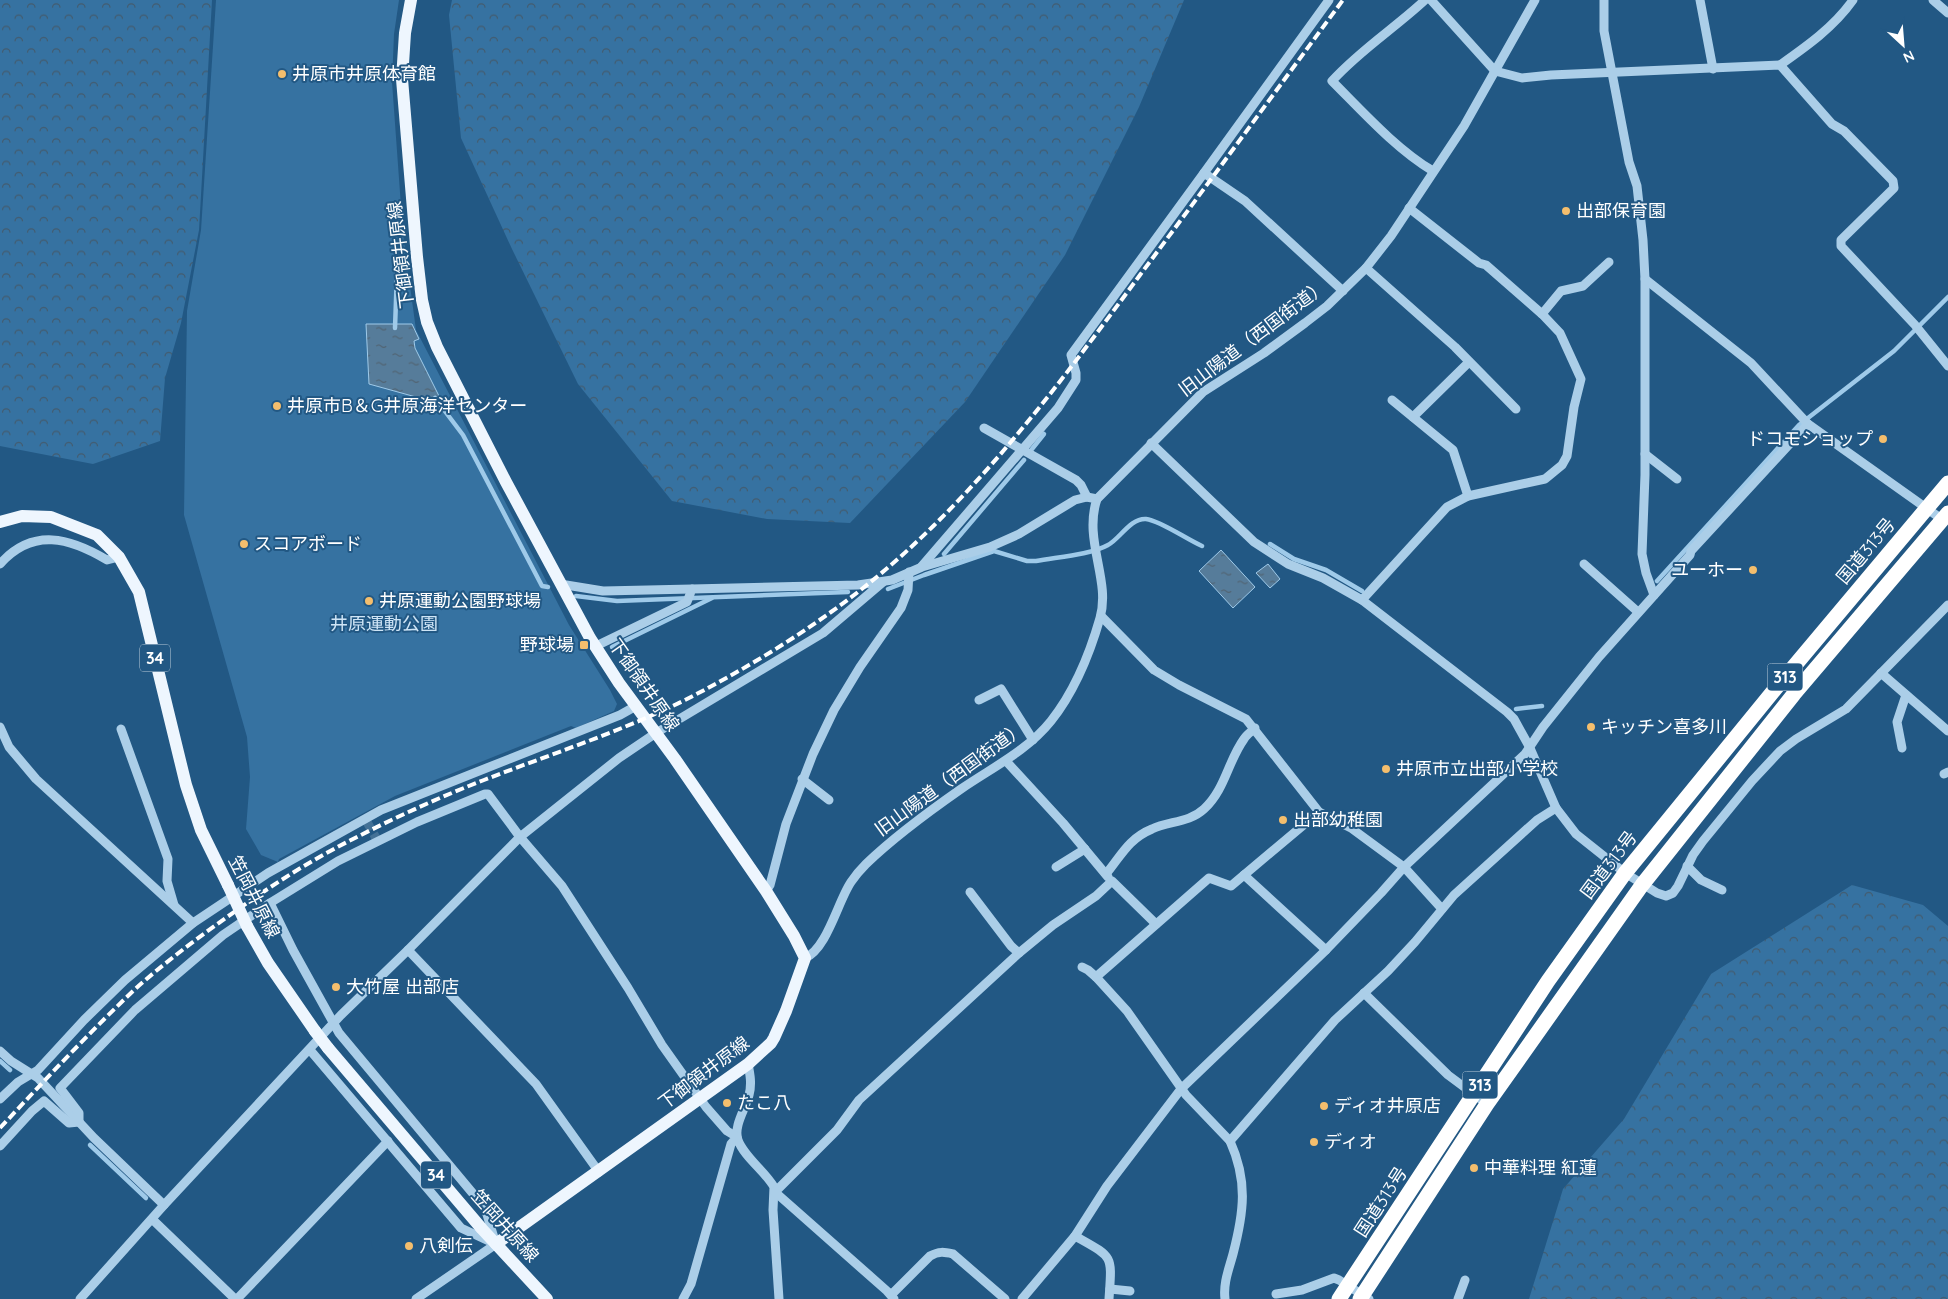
<svg xmlns="http://www.w3.org/2000/svg" width="1948" height="1299" viewBox="0 0 1948 1299" font-family="Quicksand,'Noto Sans JP',sans-serif">
  <style>
    .green { fill: #3672a1 }
    .forest { fill: url(#forest-crowns) }
    .water { fill: url(#water-ripples); stroke: #9fcae9 }
    .lines { fill: none; stroke-linecap: round; stroke-linejoin: round }
    .stream { stroke: #9fcae9; stroke-width: 4.5 }
    .minor-tunnel { stroke: #437196; stroke-width: 9; stroke-dasharray: 9 4.5; stroke-linecap: butt }
    .minor { stroke: #abcee8; stroke-width: 9 }
    .major { stroke: #eef6fe; stroke-width: 12 }
    .highway { stroke: #fff; stroke-width: 15 }
    .rail { stroke: #fff; stroke-width: 4; stroke-dasharray: 9 4; stroke-linecap: butt }
    .major-bridge { stroke: #eef6fe; stroke-width: 12 }
    .poi-dot { fill: #f4be6d; stroke: #225884; stroke-width: 2 }
    .labels { text-anchor: middle; stroke-width: 4; stroke-linejoin: round; paint-order: stroke }
    .shield { fill: #225884; stroke: #bdcdda; stroke-width: 1 }
    .shield-label { font-size: 16px; font-weight: bold; fill: #fff }
    .poi-label { font-size: 18px; fill: #fff; stroke: #225884; text-anchor: start }
    .street-label { font-size: 18px; fill: #fff; stroke: #225884 }
    .park-label { font-size: 18px; fill: #cfe5f6; stroke: #225884 }
  </style>
  <defs>
    <pattern id="forest-crowns" width="20" height="18" patternUnits="userSpaceOnUse" patternTransform="scale(1.25)"><rect width="20" height="18" fill="#3672a1"/><path d="M2 6a3 3 0 1 1 6 0M12 15a3 3 0 1 1 6 0" fill="none" stroke="#435b6e"/></pattern>
    <pattern id="water-ripples" width="26" height="14" patternUnits="userSpaceOnUse" patternTransform="scale(1.25)"><rect width="26" height="14" fill="#567c9a"/><path d="M2 4q2-2 4 0t4 0M15 11q2-2 4 0t4 0" fill="none" stroke="#516473"/></pattern>
  </defs>
  <rect width="100%" height="100%" fill="#225884"/>
  <!-- green -->
  <polygon class="green" points="216,0 399,0 394,34 392,82 403,234 416,330 569,625 610,690 617,704 614,711 576,728 571,726 395,796 279,859 278,862 261,855 246,829 250,777 247,737 184,515 187,311 201,230"/>
  <!-- forest -->
  <g class="forest">
    <polygon points="0,0 212,0 199,230 181,323 165,378 160,441 93,464 0,446"/>
    <polygon points="452,0 1184,0 1139,107 1065,255 965,402 850,523 767,519 672,501 578,384 512,249 461,138 449,15"/>
    <polygon points="1852,885 1923,905 1948,926 1948,1299 1529,1299 1563,1189 1624,1119 1711,974"/>
  </g>
  <!-- water -->
  <g class="water">
    <polygon points="366,324 412,324 419,339 414,341 415,348 442,402 434,402 369,384"/>
    <polygon points="1221,550 1255,587 1233,608 1199,571"/>
    <polygon points="1268,564 1280,579 1270,588 1256,573"/>
  </g>
  <g class="lines">
    <!-- stream -->
    <g class="stream">
      <polyline points="395,328 397,272"/>
      <polyline points="435,398 463,435 542,586 548,587"/>
      <polyline points="1032,449 1044,434"/>
      <polyline points="1270,544 1294,559 1326,570 1362,591"/>
      <polyline points="944,554 1024,460"/>
      <polyline points="1657,581 1799,425 1894,351 1948,297"/>
      <path d="M888,589L924,575L994,551L1027,561H1036C1057,557 1090,555 1108,545C1120,539 1130,518 1146,519C1161,521 1186,539 1202,546"/>
      <polyline points="576,596 617,601 848,592"/>
      <polyline points="612,647 712,598"/>
      <polyline points="1516,709 1542,706"/>
      <polyline points="0,1061 10,1070"/>
      <polyline points="90,1145 146,1198"/>
    </g>
    <!-- minor-tunnel -->
    <polyline class="minor-tunnel" points="367,822 376,838"/>
    <!-- minor -->
    <g class="minor">
      <polyline points="1329,0 1204,173 1245,201 1343,291"/>
      <path d="M1425,0C1395,28 1360,50 1332,81C1362,111 1397,150 1433,171"/>
      <polyline points="1431,0 1495,71 1522,78 1551,75 1780,65 1832,124 1844,131 1893,181 1894,188 1841,240 1841,246 1915,325 1948,366"/>
      <polyline points="1604,0 1604,31 1629,162 1637,186 1643,240 1645,279 1645,475 1642,554 1646,573 1654,595"/>
      <polyline points="1700,0 1713,69"/>
      <polyline points="1933,0 1948,13"/>
      <path d="M1780,65C1807,46 1834,27 1853,0"/>
      <polyline points="1366,268 1455,347 1516,409"/>
      <polyline points="1645,279 1751,363 1808,424 1943,520"/>
      <polyline points="1542,314 1561,291 1583,286 1609,262"/>
      <polyline points="1392,400 1453,450 1468,496"/>
      <polyline points="1413,417 1469,362"/>
      <polyline points="984,428 1076,480 1081,485 1087,497"/>
      <polyline points="1151,443 1254,542 1288,564 1323,578 1362,600 1507,712 1514,719 1530,748 1556,808 1576,834 1625,873 1657,893 1666,896 1673,893 1678,886 1693,855 1703,841 1752,781 1780,751 1796,739 1846,709 1948,605"/>
      <polyline points="1645,454 1677,479"/>
      <path d="M0,564C33,527 70,538 107,560L119,557"/>
      <polyline points="1584,564 1638,612"/>
      <polyline points="922,566 1058,408 1076,380 1076,373 1071,355 1204,173"/>
      <polyline points="560,584 603,591 692,589"/>
      <polyline points="1362,600 1447,507 1468,496 1545,479 1562,465 1567,456 1574,407 1581,379 1560,333 1542,314 1486,265 1479,263 1409,208"/>
      <polyline points="1101,616 1154,670 1179,685 1246,719 1319,812 1351,828 1404,867 1442,909"/>
      <polyline points="596,646 687,602 692,589 858,585 892,580 922,567 990,547 1019,534 1075,500 1087,497 1097,499"/>
      <polyline points="1881,673 1948,731"/>
      <polyline points="979,700 1001,689 1033,740"/>
      <polyline points="0,727 9,747 36,779 193,923"/>
      <polyline points="121,729 168,859 167,881 174,905"/>
      <polyline points="1902,748 1897,722 1906,695"/>
      <polyline points="1006,761 1063,823 1108,877"/>
      <polyline points="1944,774 1948,772"/>
      <polyline points="802,779 829,800"/>
      <polyline points="1687,866 1701,880 1722,890"/>
      <polyline points="1056,867 1085,849"/>
      <path d="M1106,874C1121,856 1128,839 1152,829C1169,821 1189,823 1204,809C1225,790 1228,761 1244,739C1246,735 1251,732 1255,728"/>
      <polyline points="1244,875 1319,812"/>
      <polyline points="766,891 770,885 786,824 813,754 834,710 860,667 901,608 908,590 909,572"/>
      <polyline points="970,892 1011,946 1019,953"/>
      <polyline points="270,903 293,950 339,1033 485,1208 495,1241"/>
      <polyline points="408,950 536,1084 599,1172"/>
      <path d="M805,958C827,949 838,901 851,882C855,876 861,869 866,864C895,836 928,812 961,789C993,767 1027,751 1051,721C1074,692 1090,653 1100,618C1111,580 1083,540 1097,499L1203,392L1264,353L1305,323L1327,306L1366,268L1391,236L1464,126L1535,0"/>
      <polyline points="1082,967 1088,970 1096,977"/>
      <polyline points="1364,993 1448,1075 1487,1104"/>
      <polyline points="310,1050 461,1228 491,1242"/>
      <polyline points="0,1051 11,1061 38,1078 94,1138 164,1205"/>
      <path d="M748,1064C750,1074 752,1084 749,1095C746,1108 733,1126 738,1140C744,1157 765,1171 774,1187L773,1210L779,1299"/>
      <polyline points="0,1099 18,1082 38,1070 84,1020 125,980 193,923 268,873 381,810 620,715 636,706"/>
      <polyline points="1230,1141 1335,1020 1388,971 1415,942 1454,895 1537,820 1556,808"/>
      <polyline points="0,1146 32,1111 44,1101 69,1123 79,1122 79,1113 60,1088 135,1010 223,935 270,903 338,861 417,822 485,794 488,794 520,837 562,886 628,988 662,1045 706,1107 727,1131 737,1137 731,1144 691,1284 683,1299"/>
      <polyline points="152,1219 235,1299"/>
      <path d="M1075,1236C1114,1258 1112,1254 1109,1299"/>
      <polyline points="1110,1289 1130,1291"/>
      <polyline points="1276,1294 1302,1290 1334,1278 1339,1280 1369,1299"/>
      <path d="M891,1295L930,1256C939,1251 944,1252 953,1254L1005,1299"/>
      <polyline points="80,1299 164,1205 341,1015 408,950 520,837 619,758 656,733 823,633 883,582"/>
      <polyline points="237,1299 388,1141"/>
      <polyline points="416,1299 496,1244"/>
      <polyline points="894,1299 887,1291 775,1192 837,1130 859,1100 1019,953 1053,925 1096,896 1112,881 1156,924"/>
      <polyline points="1022,1299 1075,1236 1107,1186 1181,1089 1326,950 1381,893 1404,867 1525,754 1543,727 1599,657 1690,555 1691,551 1808,424"/>
      <path d="M1225,1299C1223,1283 1229,1269 1233,1254C1244,1212 1248,1181 1230,1141L1186,1095L1127,1011L1096,977L1209,878L1231,886L1244,875L1326,950"/>
      <polyline points="1458,1299 1465,1280"/>
    </g>
    <!-- major -->
    <g class="major">
      <polyline points="411,0 405,33 402,79 417,257 422,300 427,322 437,347 506,482 590,638 619,683 675,759 766,891 794,936 805,958 786,1011 774,1038 771,1043 748,1064 496,1244"/>
      <polyline points="0,522 22,516 51,517 97,535 119,557 139,592 186,785 201,830 228,885"/>
      <polyline points="247,926 268,963 315,1031"/>
      <polyline points="328,1048 482,1229 547,1299"/>
    </g>
    <!-- highway -->
    <g class="highway">
      <polyline points="1339,1299 1548,981 1625,873 1780,683 1948,483"/>
      <polyline points="1360,1299 1487,1104 1642,885 1794,694 1948,513"/>
    </g>
    <!-- rail -->
    <path class="rail" d="M0,1128C43,1082 86,1036 132,992C158,968 187,946 216,925C260,893 305,863 353,839C396,817 440,797 484,780C551,754 620,732 685,700C736,674 785,645 831,612C957,523 1049,398 1140,275C1208,184 1275,92 1343,0"/>
    <!-- major-bridge -->
    <g class="major-bridge">
      <polyline points="228,885 247,926"/>
      <polyline points="315,1031 328,1048"/>
    </g>
  </g>
  <!-- markers -->
  <g class="poi-dot">
    <circle cx="282" cy="74" r="5"/>
    <circle cx="1566" cy="211" r="5"/>
    <circle cx="277" cy="406" r="5"/>
    <circle cx="1883" cy="439" r="5"/>
    <circle cx="244" cy="544" r="5"/>
    <circle cx="1753" cy="570" r="5"/>
    <circle cx="369" cy="601" r="5"/>
    <rect x="579" y="640" width="10" height="10" rx="2.5"/>
    <circle cx="1591" cy="727" r="5"/>
    <circle cx="1386" cy="769" r="5"/>
    <circle cx="1283" cy="820" r="5"/>
    <circle cx="336" cy="987" r="5"/>
    <circle cx="727" cy="1103" r="5"/>
    <circle cx="1324" cy="1106" r="5"/>
    <circle cx="1314" cy="1142" r="5"/>
    <circle cx="1474" cy="1168" r="5"/>
    <circle cx="409" cy="1246" r="5"/>
  </g>
  <g class="labels">
    <!-- shield labels -->
    <g class="shield">
      <rect x="140" y="644.5" width="30" height="27" rx="4"/>
      <rect x="1767.5" y="663.5" width="35" height="27" rx="4"/>
      <rect x="1462.5" y="1071.5" width="35" height="27" rx="4"/>
      <rect x="421" y="1161.5" width="30" height="27" rx="4"/>
    </g>
    <g class="shield-label">
      <text x="155" y="664">34</text>
      <text x="1785" y="683">313</text>
      <text x="1480" y="1091">313</text>
      <text x="436" y="1181">34</text>
    </g>
    <!-- poi labels -->
    <g class="poi-label">
      <text x="292" y="80">井原市井原体育館</text>
      <text x="1576" y="217">出部保育園</text>
      <text x="287" y="412">井原市B＆G井原海洋センター</text>
      <text x="1873" y="445" text-anchor="end">ドコモショップ</text>
      <text x="254" y="550">スコアボード</text>
      <text x="1743" y="576" text-anchor="end">ユーホー</text>
      <text x="379" y="607">井原運動公園野球場</text>
      <text x="574" y="651" text-anchor="end">野球場</text>
      <text x="1601" y="733">キッチン喜多川</text>
      <text x="1396" y="775">井原市立出部小学校</text>
      <text x="1293" y="826">出部幼稚園</text>
      <text x="346" y="993">大竹屋 出部店</text>
      <text x="737" y="1109">たこ八</text>
      <text x="1334" y="1112">ディオ井原店</text>
      <text x="1324" y="1148">ディオ</text>
      <text x="1484" y="1174">中華料理 紅蓮</text>
      <text x="419" y="1252">八剣伝</text>
    </g>
    <!-- street labels -->
    <g class="street-label">
      <text transform="translate(401 255) rotate(-97)" y="6">下御領井原線</text>
      <text transform="translate(1253 338) rotate(-37)" y="6">旧山陽道（西国街道）</text>
      <text transform="translate(1866 551) rotate(-50)" y="6">国道313号</text>
      <text transform="translate(644 685) rotate(55)" y="6">下御領井原線</text>
      <text transform="translate(950 779) rotate(-36)" y="6">旧山陽道（西国街道）</text>
      <text transform="translate(1609 865) rotate(-53)" y="6">国道313号</text>
      <text transform="translate(254 897) rotate(63)" y="6">笠岡井原線</text>
      <text transform="translate(704 1073) rotate(-37)" y="6">下御領井原線</text>
      <text transform="translate(1381 1202) rotate(-57)" y="6">国道313号</text>
      <text transform="translate(505 1226) rotate(48)" y="6">笠岡井原線</text>
    </g>
    <!-- park labels -->
    <g class="park-label">
      <text x="384" y="630">井原運動公園</text>
    </g>
  </g>
  <!-- north arrow -->
  <g transform="translate(1903 45) rotate(154)" stroke="#225884" stroke-width="4" paint-order="stroke">
  <path d="M0-4L9 19L0 12L-9 19Z" fill="#ffffff"/>
  <text y="-8" font-size="14" font-weight="bold" text-anchor="middle" fill="#ffffff">N</text>
  </g>
</svg>
